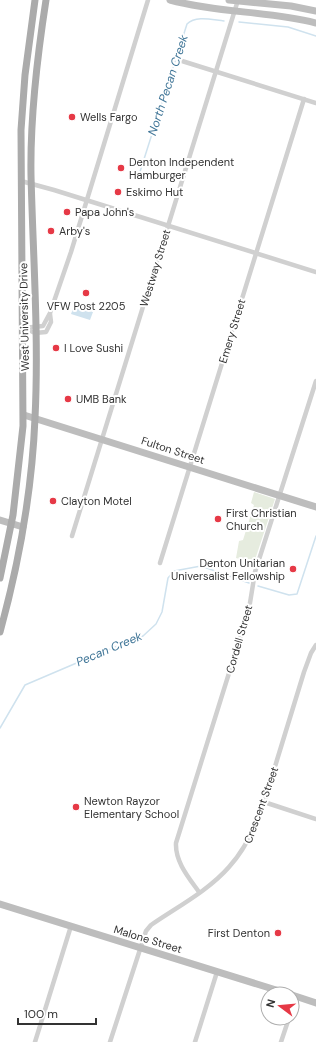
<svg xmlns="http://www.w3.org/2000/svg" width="316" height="1042" viewBox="0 0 316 1042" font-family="'DM Sans',sans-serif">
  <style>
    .green { fill: #e6ecdf }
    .water { fill: #cfe2ee }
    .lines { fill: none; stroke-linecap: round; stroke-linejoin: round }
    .stream { stroke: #cfe2ee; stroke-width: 1.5 }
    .street { stroke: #d0d0d0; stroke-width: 4.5 }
    .secondary { stroke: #bdbdbd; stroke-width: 7 }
    .primary { stroke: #ababab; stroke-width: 7 }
    .poi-dot { fill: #e63946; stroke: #fff; stroke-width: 1.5 }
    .labels { text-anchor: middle; stroke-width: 4; stroke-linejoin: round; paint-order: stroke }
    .poi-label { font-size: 11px; fill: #333; stroke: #fff; text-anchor: start }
    .street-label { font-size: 11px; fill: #333; stroke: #fff }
    .water-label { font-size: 12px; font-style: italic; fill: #3f7597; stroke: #fff }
  </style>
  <rect width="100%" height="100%" fill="#fff"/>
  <!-- green -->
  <polygon class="green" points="254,492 275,499 254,563 236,558 239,541 243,540 254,505 251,503"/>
  <!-- water -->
  <polygon class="water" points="74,306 93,312 90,320 71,314"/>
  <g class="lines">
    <!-- stream -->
    <g class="stream">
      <polyline points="239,22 288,27 316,36"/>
      <path d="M134,178H138L187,24C196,15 213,20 224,21"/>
      <polyline points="258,586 289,595 297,594 316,536"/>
      <path d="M0,728L25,685L100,653C109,652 115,644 124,645L143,636L156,624L162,612L168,578L174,571L201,566L249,583"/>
    </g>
    <!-- street -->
    <g class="street">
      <polyline points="182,61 316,103"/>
      <polyline points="21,181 54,190 316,272"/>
      <polyline points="23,328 43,326 50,313 71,252 148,0"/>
      <polyline points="24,328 35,333 46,332 51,322 50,314"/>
      <polyline points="72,536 238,0"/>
      <polyline points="160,563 304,99"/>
      <polyline points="264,802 316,819"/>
      <path d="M199,892C189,878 175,862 176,843L249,609L255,572L316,381"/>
      <polyline points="292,1007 295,996"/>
      <polyline points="35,1042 71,926"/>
      <path d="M110,1042L146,931L151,925C177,907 208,891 229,867C256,837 266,797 277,760C286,730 295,701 304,672L311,653L316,645"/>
      <polyline points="195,1042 217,972"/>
      <polyline points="281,1042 289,1018"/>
    </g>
    <!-- secondary -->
    <g class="secondary">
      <path d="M170,0C218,13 268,11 316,23"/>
      <polyline points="229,0 291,6 316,11"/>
      <polyline points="24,415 316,507"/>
      <polyline points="0,520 23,527"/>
      <polyline points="0,904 289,994"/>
      <polyline points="292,995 316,1003"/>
    </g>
    <!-- primary -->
    <g class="primary">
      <polyline points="0,578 13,515 23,426 21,130 25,75 35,0"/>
      <path d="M0,632C19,563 32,490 35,418C39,337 33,256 31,175C30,116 37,58 46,0"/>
    </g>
  </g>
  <!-- markers -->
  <g class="poi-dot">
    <circle cx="72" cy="117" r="4"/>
    <circle cx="121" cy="168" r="4"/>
    <circle cx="118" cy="192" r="4"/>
    <circle cx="67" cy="212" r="4"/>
    <circle cx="51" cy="231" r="4"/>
    <circle cx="86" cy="293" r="4"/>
    <circle cx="56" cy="348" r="4"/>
    <circle cx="68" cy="399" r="4"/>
    <circle cx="53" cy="501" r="4"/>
    <circle cx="218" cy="519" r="4"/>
    <circle cx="293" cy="569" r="4"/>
    <circle cx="76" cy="807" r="4"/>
    <circle cx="278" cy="933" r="4"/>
  </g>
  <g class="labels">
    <!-- poi labels -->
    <g class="poi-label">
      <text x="80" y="121">Wells Fargo</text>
      <text x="129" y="166">Denton Independent<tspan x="129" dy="13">Hamburger</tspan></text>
      <text x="126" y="196">Eskimo Hut</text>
      <text x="75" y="216">Papa John's</text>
      <text x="59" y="235">Arby's</text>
      <text x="86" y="310" text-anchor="middle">VFW Post 2205</text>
      <text x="64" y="352">I Love Sushi</text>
      <text x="76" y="403">UMB Bank</text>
      <text x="61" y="505">Clayton Motel</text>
      <text x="226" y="517">First Christian<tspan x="226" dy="13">Church</tspan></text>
      <text x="285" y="567" text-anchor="end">Denton Unitarian<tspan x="285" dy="13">Universalist Fellowship</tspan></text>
      <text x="84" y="805">Newton Rayzor<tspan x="84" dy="13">Elementary School</tspan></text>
      <text x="270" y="937" text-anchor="end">First Denton</text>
    </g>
    <!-- street labels -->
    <g class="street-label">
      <text transform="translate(155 268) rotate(-73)" y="4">Westway Street</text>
      <text transform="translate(24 317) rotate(-91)" y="4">West University Drive</text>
      <text transform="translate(232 331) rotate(-73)" y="4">Emery Street</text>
      <text transform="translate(173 450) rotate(18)" y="4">Fulton Street</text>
      <text transform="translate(239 639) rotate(-74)" y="4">Cordell Street</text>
      <text transform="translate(261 805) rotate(-70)" y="4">Crescent Street</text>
      <text transform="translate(148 939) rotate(17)" y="4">Malone Street</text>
    </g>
    <!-- water labels -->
    <g class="water-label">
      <text transform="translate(168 85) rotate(-72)" y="4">North Pecan Creek</text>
      <text transform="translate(109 649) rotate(-23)" y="4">Pecan Creek</text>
    </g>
  </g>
  <!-- north arrow -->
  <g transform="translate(280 1006) rotate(286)"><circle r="19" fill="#ffffff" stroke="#adadad"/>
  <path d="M0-3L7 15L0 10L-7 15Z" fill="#e63946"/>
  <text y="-6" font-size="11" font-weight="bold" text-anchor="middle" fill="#333333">N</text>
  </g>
  <!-- scale -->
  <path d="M18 1018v6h78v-6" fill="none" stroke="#333333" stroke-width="2"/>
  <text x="24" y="1018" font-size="12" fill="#333333" stroke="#ffffff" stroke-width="3" paint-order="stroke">100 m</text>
</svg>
